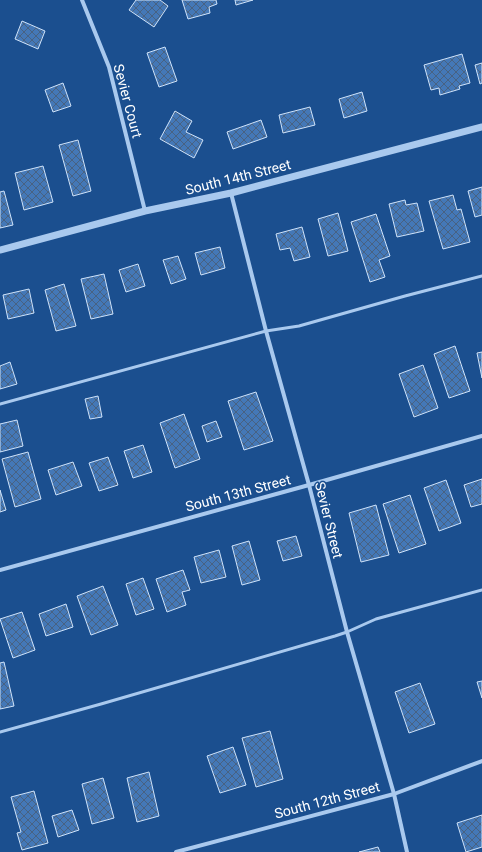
<svg xmlns="http://www.w3.org/2000/svg" width="482" height="852" viewBox="0 0 482 852" font-family="Roboto,sans-serif">
  <style>
    .building { fill: url(#building-cross-hatch); stroke: #cfe3fa }
    .lines { fill: none; stroke-linecap: round; stroke-linejoin: round }
    .service { stroke: #a9c9ee; stroke-width: 3 }
    .minor { stroke: #a9c9ee; stroke-width: 4 }
    .tertiary { stroke: #a9c9ee; stroke-width: 7 }
    .labels { text-anchor: middle; stroke-width: 3; stroke-linejoin: round; paint-order: stroke }
    .street-label { font-size: 14px; fill: #fff; stroke: #1b4f8f }
  </style>
  <defs>
    <pattern id="building-cross-hatch" width="8" height="8" patternUnits="userSpaceOnUse"><rect width="8" height="8" fill="#4478b7"/><path d="M0 0l8 8M0 8l8-8" fill="none" stroke="#486282"/></pattern>
  </defs>
  <rect width="100%" height="100%" fill="#1b4f8f"/>
  <!-- building -->
  <g class="building">
    <polygon points="136,0 160,0 168,6 154,27 129,10"/>
    <polygon points="182,0 216,0 217,4 209,7 210,13 188,19"/>
    <polygon points="235,0 253,0 236,5"/>
    <polygon points="22,21 45,31 38,49 15,39"/>
    <polygon points="165,47 177,81 159,87 147,53"/>
    <polygon points="462,54 470,83 459,86 460,89 440,95 439,88 431,90 424,65"/>
    <polygon points="482,63 482,83 480,84 475,65"/>
    <polygon points="63,83 71,106 53,112 45,90"/>
    <polygon points="362,92 367,111 344,118 339,99"/>
    <polygon points="310,107 315,125 283,133 279,115"/>
    <polygon points="175,111 192,121 186,132 203,140 194,158 160,139"/>
    <polygon points="261,120 267,137 233,149 227,132"/>
    <polygon points="78,140 91,191 73,196 59,145"/>
    <polygon points="43,166 53,202 24,210 15,173"/>
    <polygon points="482,187 482,215 475,217 468,191"/>
    <polygon points="4,191 13,225 0,228 0,192"/>
    <polygon points="453,195 457,210 461,209 470,242 443,249 429,201"/>
    <polygon points="405,200 406,205 417,203 424,231 397,237 389,204"/>
    <polygon points="338,213 348,251 328,256 318,219"/>
    <polygon points="376,214 390,256 379,260 385,277 370,282 351,222"/>
    <polygon points="302,227 310,257 294,261 290,248 280,250 276,234"/>
    <polygon points="220,247 225,268 201,275 195,253"/>
    <polygon points="178,256 186,279 171,284 163,260"/>
    <polygon points="138,264 145,286 126,292 119,270"/>
    <polygon points="104,274 113,314 91,319 81,279"/>
    <polygon points="64,284 76,326 56,331 45,290"/>
    <polygon points="29,289 34,313 8,319 3,295"/>
    <polygon points="455,346 470,391 449,398 434,354"/>
    <polygon points="482,352 482,378 477,353"/>
    <polygon points="10,362 17,384 0,389 0,366"/>
    <polygon points="423,365 438,408 414,417 399,374"/>
    <polygon points="256,392 273,441 244,450 228,401"/>
    <polygon points="98,396 102,417 90,419 85,399"/>
    <polygon points="184,414 200,459 175,468 160,423"/>
    <polygon points="17,420 23,446 0,452 0,424"/>
    <polygon points="216,421 222,437 207,442 202,426"/>
    <polygon points="143,445 152,472 133,478 124,451"/>
    <polygon points="28,452 41,499 15,507 2,459"/>
    <polygon points="108,457 118,485 99,491 89,463"/>
    <polygon points="73,462 82,486 56,495 48,470"/>
    <polygon points="482,479 482,504 471,507 464,485"/>
    <polygon points="446,480 461,523 439,531 424,488"/>
    <polygon points="0,490 6,510 0,512"/>
    <polygon points="410,495 426,544 399,553 383,504"/>
    <polygon points="376,505 389,555 361,562 349,513"/>
    <polygon points="296,536 302,556 283,561 277,541"/>
    <polygon points="249,541 260,580 242,585 232,546"/>
    <polygon points="219,550 226,577 201,583 194,557"/>
    <polygon points="183,570 190,590 182,592 186,605 167,612 156,579"/>
    <polygon points="143,578 154,609 136,615 126,584"/>
    <polygon points="103,586 118,625 91,635 77,596"/>
    <polygon points="66,604 73,627 46,636 39,614"/>
    <polygon points="22,612 35,650 13,658 0,619"/>
    <polygon points="4,662 14,706 0,709 0,663"/>
    <polygon points="482,681 482,698 477,682"/>
    <polygon points="420,683 435,724 409,733 395,692"/>
    <polygon points="270,731 283,779 256,787 242,738"/>
    <polygon points="233,747 246,785 220,793 207,756"/>
    <polygon points="149,772 159,816 137,822 127,778"/>
    <polygon points="103,778 114,818 92,824 82,784"/>
    <polygon points="34,791 48,843 22,850 17,833 21,832 11,797"/>
    <polygon points="72,810 79,830 58,837 52,816"/>
    <polygon points="482,815 482,847 466,852 457,823"/>
    <polygon points="378,847 380,852 359,852"/>
  </g>
  <g class="lines">
    <!-- service -->
    <g class="service">
      <polyline points="0,404 266,331 299,326 405,296 482,276"/>
      <polyline points="0,732 101,704 335,636 347,632 376,619 482,590"/>
    </g>
    <!-- minor -->
    <g class="minor">
      <polyline points="82,0 109,67 145,211"/>
      <polyline points="231,193 266,331 309,485 347,632 394,794 407,852"/>
      <polyline points="0,570 309,485 482,436"/>
      <polyline points="176,852 394,794 482,761"/>
    </g>
    <!-- tertiary -->
    <polyline class="tertiary" points="0,250 145,211 231,193 482,127"/>
  </g>
  <g class="labels">
    <!-- street labels -->
    <g class="street-label">
      <text transform="translate(128 101) rotate(75)" y="5">Sevier Court</text>
      <text transform="translate(238 177) rotate(-14)" y="5">South 14th Street</text>
      <text transform="translate(238 493) rotate(-15)" y="5">South 13th Street</text>
      <text transform="translate(329 520) rotate(76)" y="5">Sevier Street</text>
      <text transform="translate(327 800) rotate(-15)" y="5">South 12th Street</text>
    </g>
  </g>
</svg>
